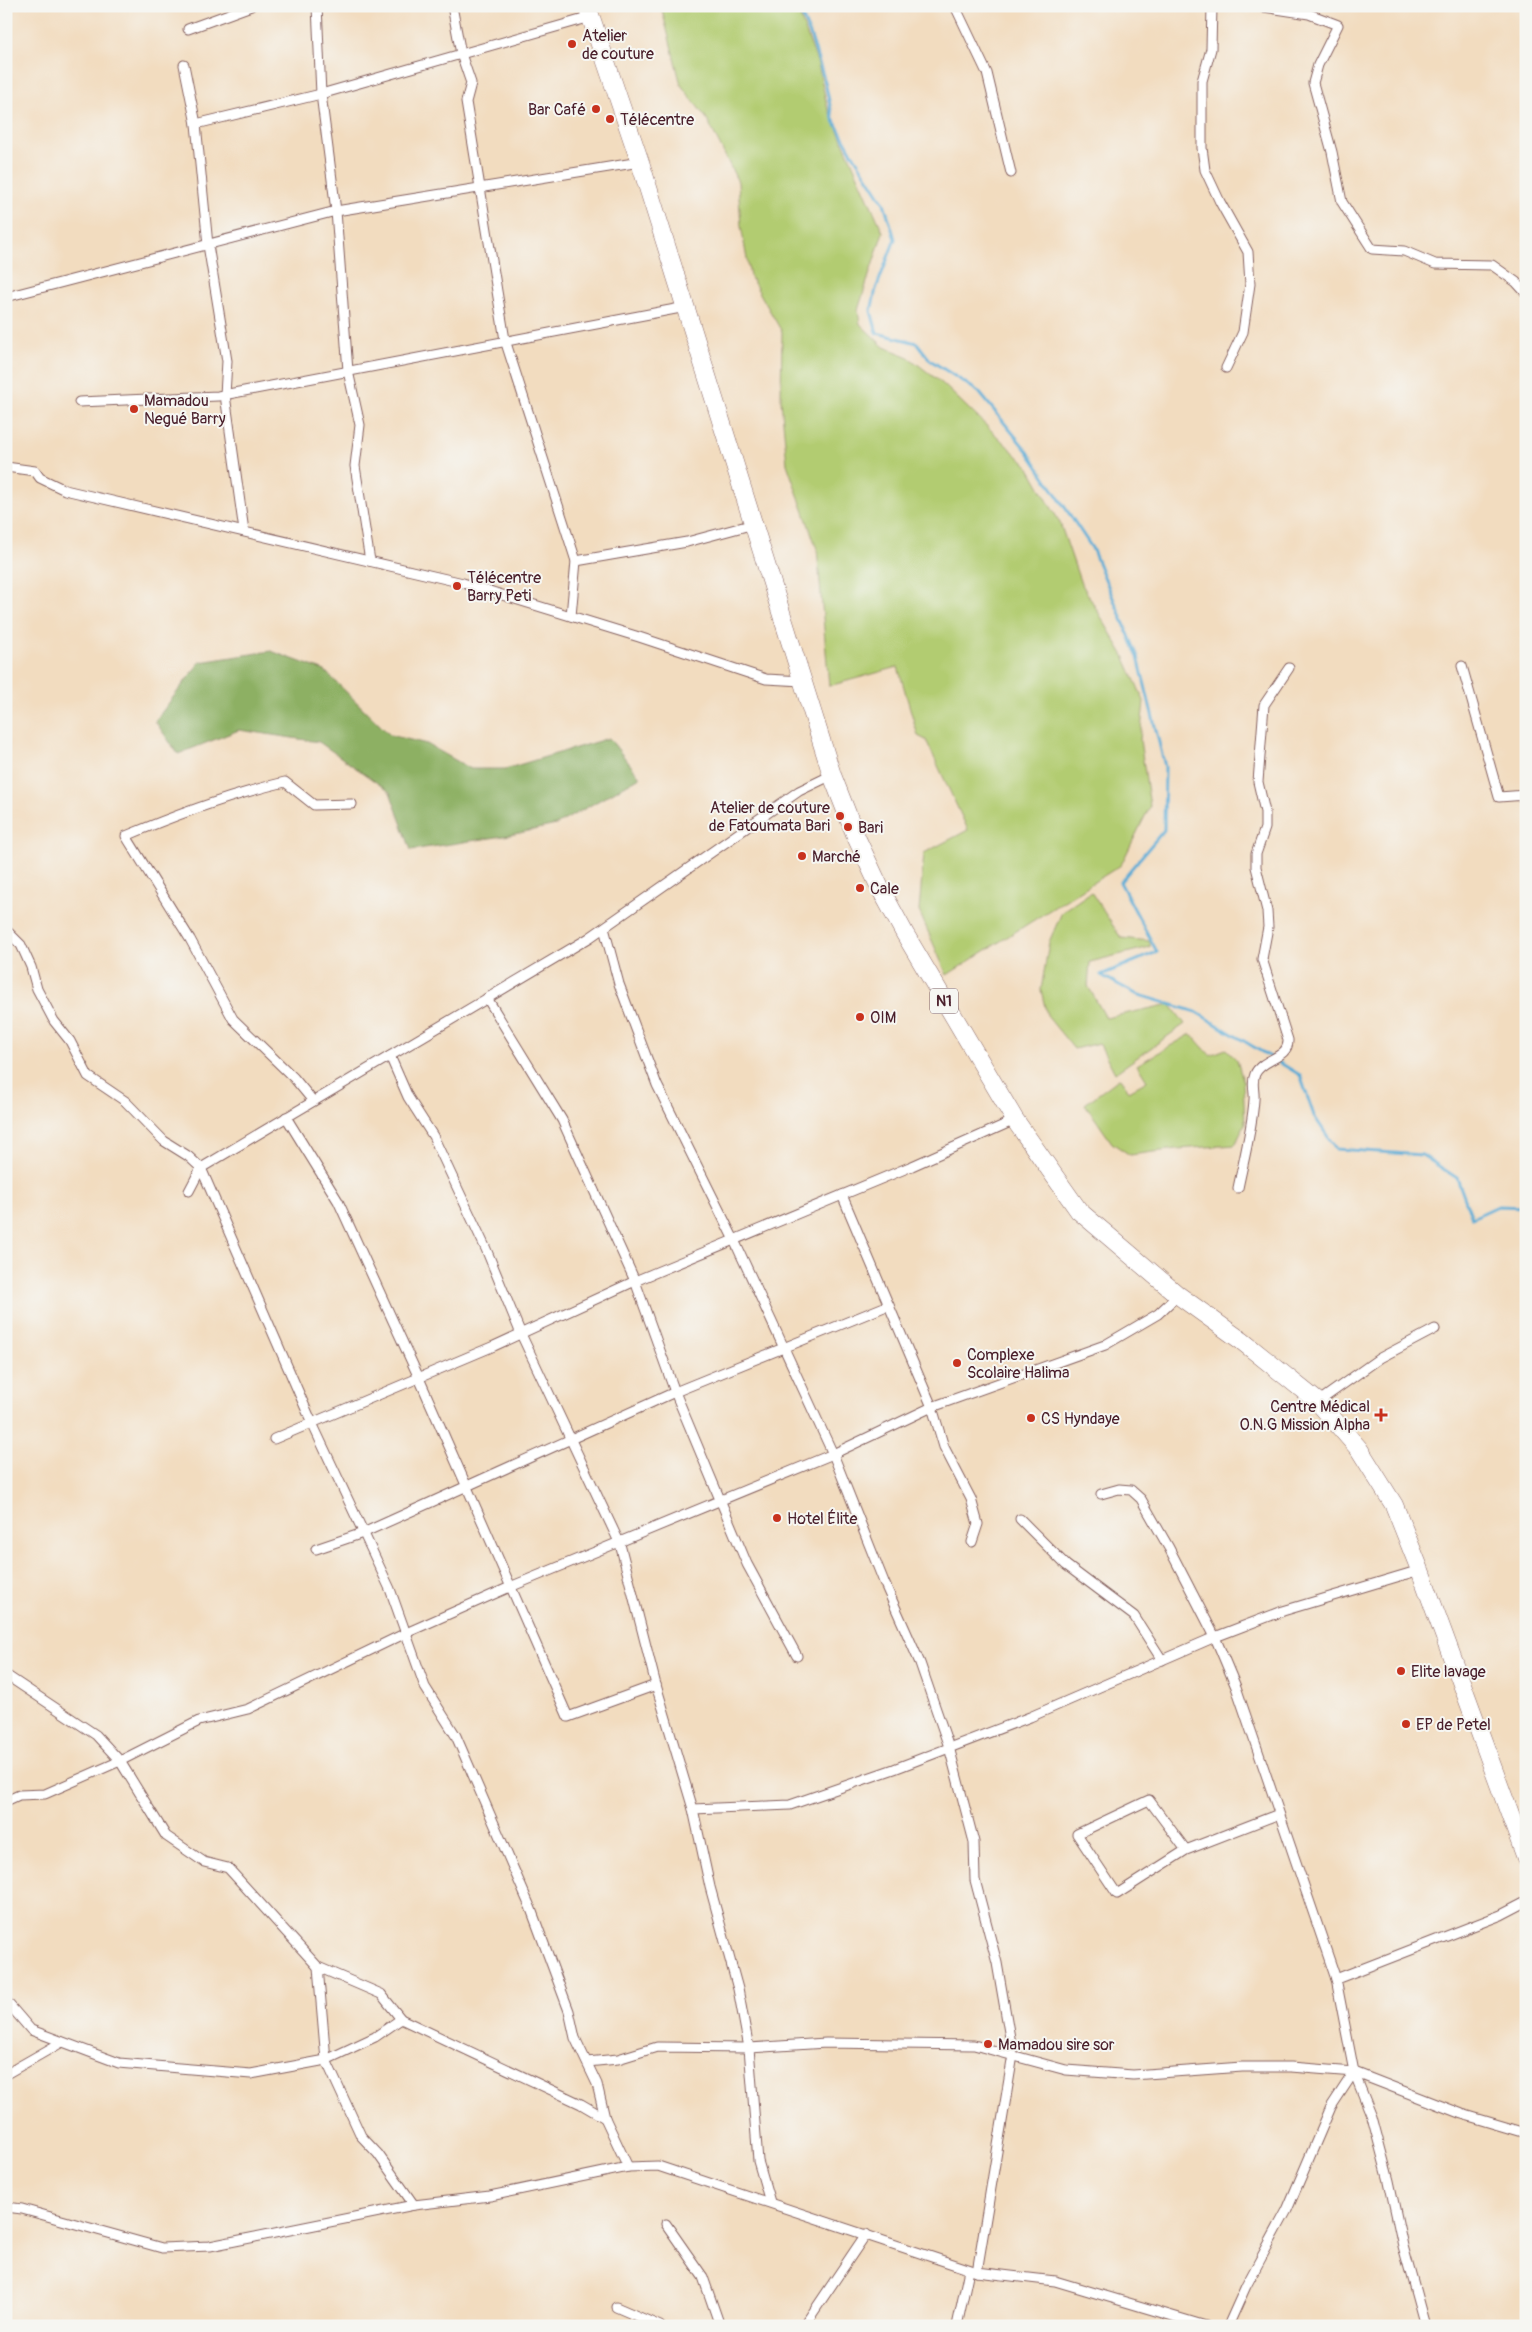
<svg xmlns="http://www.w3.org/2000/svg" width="1532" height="2332" viewBox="0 0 1532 2332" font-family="Pangolin,sans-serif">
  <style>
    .green { fill: #b2cc71; stroke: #7e764e }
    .forest { fill: #8db063; stroke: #6c6847 }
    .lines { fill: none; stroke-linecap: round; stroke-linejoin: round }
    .stream { stroke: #5aabd5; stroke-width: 3 }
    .street-casing { stroke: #85615f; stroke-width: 11 }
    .highway-casing { stroke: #85615f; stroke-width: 19 }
    .street { stroke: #fff; stroke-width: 9 }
    .highway { stroke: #fff; stroke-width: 18 }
    .poi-dot { fill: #c8321e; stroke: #f6f6f2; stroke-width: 2 }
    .labels { text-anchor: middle; stroke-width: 4; stroke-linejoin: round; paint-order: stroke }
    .shield { fill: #f6f6f2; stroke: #7e6067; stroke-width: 1 }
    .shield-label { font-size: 15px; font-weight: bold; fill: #4a1f2b }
    .poi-label { font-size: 16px; fill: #4a1f2b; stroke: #f6f6f2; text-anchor: start }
  </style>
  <rect width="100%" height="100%" fill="#f6f6f2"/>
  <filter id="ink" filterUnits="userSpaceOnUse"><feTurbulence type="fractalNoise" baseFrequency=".02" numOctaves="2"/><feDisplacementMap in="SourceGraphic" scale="10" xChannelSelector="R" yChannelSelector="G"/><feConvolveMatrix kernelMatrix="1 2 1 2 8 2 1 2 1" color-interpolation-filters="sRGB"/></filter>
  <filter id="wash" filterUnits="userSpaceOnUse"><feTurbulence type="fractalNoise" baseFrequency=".0096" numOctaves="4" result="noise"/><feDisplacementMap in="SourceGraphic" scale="20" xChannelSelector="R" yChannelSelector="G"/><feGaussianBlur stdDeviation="1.12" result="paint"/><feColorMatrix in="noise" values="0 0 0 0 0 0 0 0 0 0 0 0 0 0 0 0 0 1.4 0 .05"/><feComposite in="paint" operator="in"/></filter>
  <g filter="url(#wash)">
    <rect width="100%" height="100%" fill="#f2dcbf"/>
    <!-- green -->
    <g class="green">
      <polygon points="661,6 796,6 818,64 827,106 883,232 858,310 860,324 884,347 907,356 943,384 1028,466 1060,523 1080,581 1124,656 1144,701 1140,740 1150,806 1121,865 947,975 919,911 924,853 968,830 926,740 918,736 898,667 829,686 817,549 787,464 781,400 782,332 750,276 741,226 738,182 707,119 681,85"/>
      <polygon points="1091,892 1121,938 1150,941 1150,947 1090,962 1088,986 1106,1018 1170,1004 1185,1024 1115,1073 1099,1043 1074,1049 1047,1016 1041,990 1049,942 1062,912"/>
      <polygon points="1191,1034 1210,1055 1226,1049 1237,1060 1243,1081 1245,1124 1235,1145 1177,1149 1130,1155 1112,1143 1085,1104 1120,1078 1129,1091 1147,1081 1137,1065"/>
    </g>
    <!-- forest -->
    <polygon class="forest" points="271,651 325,671 390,735 427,744 471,769 505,769 609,738 640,777 556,825 510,835 411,850 390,792 319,742 239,730 178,754 155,721 200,662"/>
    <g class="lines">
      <!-- stream -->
      <polyline class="stream" points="798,6 811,37 825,82 833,119 852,153 884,203 895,239 876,289 871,311 877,333 917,343 930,360 979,392 1028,452 1092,548 1138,657 1165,767 1164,830 1120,882 1157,952 1101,975 1136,994 1196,1012 1300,1075 1314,1116 1336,1149 1422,1155 1457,1178 1472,1218 1498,1206 1526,1207"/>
    </g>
  </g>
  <g filter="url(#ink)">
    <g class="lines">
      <!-- street casing -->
      <g class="street-casing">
        <g id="street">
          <polyline points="317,6 321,94 336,211 348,371 360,425 355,466 370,561"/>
          <polyline points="452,6 461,54 471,83 466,102 505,340 576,561 571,616"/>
          <polyline points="955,6 987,73 1011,173"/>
          <polyline points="1212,6 1211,49 1202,81 1202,148 1205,170 1220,202 1248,252 1250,284 1243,332 1226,368"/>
          <polyline points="1257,6 1309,14 1338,25 1318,65 1313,83 1332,152 1342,202 1372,249 1404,251 1435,264 1492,265 1516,282 1526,293"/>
          <polyline points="188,29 251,6"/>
          <polyline points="184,65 196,124 208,245 227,361 225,395 244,531"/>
          <polyline points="196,124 321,94 591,17"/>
          <polyline points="6,297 336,211 640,162"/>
          <polyline points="79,402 218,396 686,307"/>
          <polyline points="6,467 35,471 40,478 65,490 463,583 639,637 766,679 803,681"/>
          <polyline points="576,561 687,542 754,524"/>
          <polyline points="1462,666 1499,797 1526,795"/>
          <polyline points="604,928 619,984 657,1085 734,1240 833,1454 884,1582 920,1663 949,1747 974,1842 975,1880 997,1963 1013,2055 977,2272"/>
          <polyline points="6,930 21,945 31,967 37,989 54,1021 70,1041 88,1076 125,1101 164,1141 188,1156 201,1168 312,1423 390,1589 425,1687 456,1736 531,1909 569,2011 575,2038 597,2084 605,2118 628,2167"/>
          <polyline points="487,998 562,1120 635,1281 675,1392 747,1564 797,1656"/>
          <polyline points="390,1056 408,1097 433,1136 486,1249 521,1334 620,1544 656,1685 693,1809 710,1887 738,1989 749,2048 758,2161 770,2202"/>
          <path d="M313,1101L294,1078L233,1019L190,939L126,836C178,814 230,795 285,782L314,805L352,804"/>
          <polyline points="286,1117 338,1201 419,1378 568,1717 656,1685"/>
          <path d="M1238,1188C1244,1159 1252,1129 1254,1100C1255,1091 1251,1083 1255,1074C1262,1058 1289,1059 1288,1040L1262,959L1268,927L1267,911L1256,867V854L1265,828V812L1258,782L1264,705L1289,668"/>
          <polyline points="189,1191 201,1168 589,938 799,791 832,775"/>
          <polyline points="842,1195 932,1407 944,1447 971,1499 978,1524 972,1542"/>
          <polyline points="1318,1402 1380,1358 1435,1329"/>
          <polyline points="274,1439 494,1346 635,1281 912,1166 1015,1120"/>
          <polyline points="1101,1494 1119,1489 1131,1490 1141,1499 1169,1548 1215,1637 1236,1687 1336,1979 1354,2072 1372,2117 1389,2181 1403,2246 1425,2326"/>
          <polyline points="1020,1519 1066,1565 1134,1616 1162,1660"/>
          <polyline points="316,1549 363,1533 675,1392 889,1305"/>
          <polyline points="6,1675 96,1735 120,1761 166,1836 204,1862 228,1868 318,1967 381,1994 401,2019 581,2104 605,2118"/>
          <polyline points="6,1801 19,1795 45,1794 120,1761 199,1721 248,1709 406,1633 510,1587 833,1454 932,1407 1105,1345 1158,1314 1178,1295"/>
          <polyline points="693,1809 790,1805 894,1769 1030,1717 1215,1637 1283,1611 1420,1570"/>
          <polyline points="1186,1850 1149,1800 1077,1834 1117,1894 1186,1850 1279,1814"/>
          <polyline points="318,1967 326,2060 361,2136 378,2154 414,2205"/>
          <polyline points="1336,1979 1501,1915 1526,1902"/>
          <polyline points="6,2001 31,2030 119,2063 251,2074 326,2060 375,2037 401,2019"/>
          <polyline points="587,2062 618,2059 657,2047 749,2048 826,2043 974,2045 1066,2070 1133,2075 1242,2067 1291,2067 1354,2072 1462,2114 1526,2133"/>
          <polyline points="6,2074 62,2042"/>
          <polyline points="6,2207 22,2209 162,2248 210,2246 414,2205 490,2196 628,2167 658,2166 977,2272 1055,2281 1206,2326"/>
          <polyline points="666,2224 703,2277 720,2326"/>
          <polyline points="616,2307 660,2326"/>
          <polyline points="804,2326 866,2234"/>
          <polyline points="957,2326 969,2270"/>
          <polyline points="1228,2326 1246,2286 1287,2210 1331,2107 1354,2072"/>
        </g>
      </g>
      <!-- highway casing -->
      <g class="highway-casing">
        <polyline id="highway" points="587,6 640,162 832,775 857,839 880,888 905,934 1015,1120 1079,1211 1178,1295 1242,1341 1318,1402 1359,1449 1394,1505 1420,1570 1526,1858"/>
      </g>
      <!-- street -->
      <use href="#street" class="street"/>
      <!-- highway -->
      <use href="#highway" class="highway"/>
    </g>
  </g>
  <!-- markers -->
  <g class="poi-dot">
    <circle cx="572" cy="44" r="5"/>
    <circle cx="596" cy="109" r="5"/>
    <circle cx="610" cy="119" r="5"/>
    <circle cx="134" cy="409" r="5"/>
    <circle cx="457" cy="586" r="5"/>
    <circle cx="840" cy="816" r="5"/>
    <circle cx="848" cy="827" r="5"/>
    <circle cx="802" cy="856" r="5"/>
    <circle cx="860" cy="888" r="5"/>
    <circle cx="860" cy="1017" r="5"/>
    <circle cx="957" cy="1363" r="5"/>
    <path d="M1378.5 1407.5h5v5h5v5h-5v5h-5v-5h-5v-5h5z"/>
    <circle cx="1031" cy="1418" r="5"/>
    <circle cx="777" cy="1518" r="5"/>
    <circle cx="1401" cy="1671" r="5"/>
    <circle cx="1406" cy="1724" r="5"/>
    <circle cx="988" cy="2044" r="5"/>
  </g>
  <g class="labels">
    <!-- shield labels -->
    <rect class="shield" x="930" y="988.5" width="28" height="25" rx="4"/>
    <g class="shield-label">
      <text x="944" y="1006">N1</text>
    </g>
    <!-- poi labels -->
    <g class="poi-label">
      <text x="582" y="41">Atelier<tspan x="582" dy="18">de couture</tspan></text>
      <text x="586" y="115" text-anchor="end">Bar Café</text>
      <text x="620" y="125">Télécentre</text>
      <text x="144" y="406">Mamadou<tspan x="144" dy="18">Negué Barry</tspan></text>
      <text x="467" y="583">Télécentre<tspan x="467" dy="18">Barry Peti</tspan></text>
      <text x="830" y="813" text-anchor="end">Atelier de couture<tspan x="830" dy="18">de Fatoumata Bari</tspan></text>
      <text x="858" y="833">Bari</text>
      <text x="812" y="862">Marché</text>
      <text x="870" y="894">Cale</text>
      <text x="870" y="1023">OIM</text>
      <text x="967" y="1360">Complexe<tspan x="967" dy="18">Scolaire Halima</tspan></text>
      <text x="1370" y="1412" text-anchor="end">Centre Médical<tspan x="1370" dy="18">O.N.G Mission Alpha</tspan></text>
      <text x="1041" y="1424">CS Hyndaye</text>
      <text x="787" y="1524">Hotel Élite</text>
      <text x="1411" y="1677">Elite lavage</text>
      <text x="1416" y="1730">EP de Petel</text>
      <text x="998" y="2050">Mamadou sire sor</text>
    </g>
  </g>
  <!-- margin -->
  <rect width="1532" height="2332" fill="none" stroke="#f6f6f2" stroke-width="25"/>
</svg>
